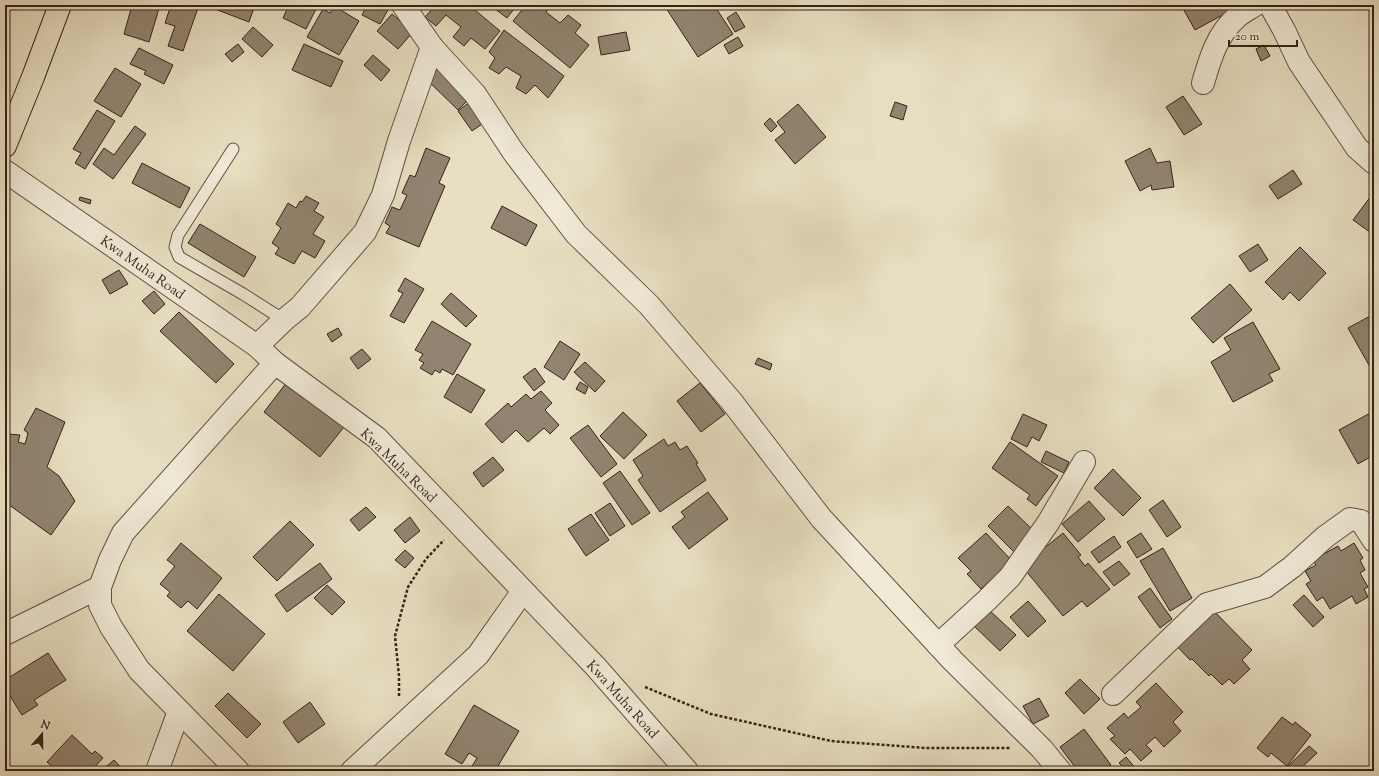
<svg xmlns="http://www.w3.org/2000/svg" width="1379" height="776" viewBox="0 0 1379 776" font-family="'Sorts Mill Goudy',serif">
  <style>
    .building { fill: #928471; stroke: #352219 }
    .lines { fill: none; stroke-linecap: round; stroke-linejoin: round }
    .lane-casing { stroke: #625143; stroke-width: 13 }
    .street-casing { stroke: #625143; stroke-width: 24 }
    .primary-casing { stroke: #352219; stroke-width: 24 }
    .path { stroke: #352219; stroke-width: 2.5; stroke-dasharray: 3 2; stroke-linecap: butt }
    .lane { stroke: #f0ead7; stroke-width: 11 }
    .street { stroke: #f0ead7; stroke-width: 22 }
    .primary { stroke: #e8dfc2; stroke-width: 22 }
    .labels { text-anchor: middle; stroke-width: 3.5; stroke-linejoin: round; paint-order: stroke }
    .street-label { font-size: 14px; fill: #352219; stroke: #f0ead7 }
  </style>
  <rect width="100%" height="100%" fill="#e8dfc2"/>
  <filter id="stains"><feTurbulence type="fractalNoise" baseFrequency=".005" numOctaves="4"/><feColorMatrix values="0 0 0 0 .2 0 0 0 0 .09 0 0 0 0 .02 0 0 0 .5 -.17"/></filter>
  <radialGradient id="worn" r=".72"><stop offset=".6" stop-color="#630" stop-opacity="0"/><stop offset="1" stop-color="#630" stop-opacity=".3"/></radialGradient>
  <!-- building -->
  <g class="building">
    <polygon points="123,5 160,5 149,42 124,34 131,9 123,7"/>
    <polygon points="171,5 199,5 183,51 168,46 175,26 165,23"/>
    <polygon points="216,5 255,5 249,22 215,9"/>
    <polygon points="289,5 318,5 306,29 283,18"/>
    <polygon points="367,5 383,5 389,8 380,24 362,15"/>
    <polygon points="432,5 469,5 500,31 485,49 471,38 464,46 453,37 461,27 446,15 436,26 425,17 434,7"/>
    <polygon points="490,5 517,5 507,18"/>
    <polygon points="526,5 552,5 546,12 560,23 568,15 581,25 575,33 589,45 570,68 513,21"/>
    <polygon points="664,5 714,5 733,34 698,57"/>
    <polygon points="1181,5 1224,5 1228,12 1195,30"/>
    <polygon points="334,6 359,21 339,55 307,37 323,9 330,13"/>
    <polygon points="736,12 745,27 735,32 727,18"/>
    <polygon points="392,14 413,32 398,49 377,31"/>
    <polygon points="253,27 273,45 262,57 242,39"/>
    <polygon points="504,30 564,76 548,98 535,85 526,94 516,88 521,76 506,67 499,74 489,68 495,58 489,52"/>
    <polygon points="626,32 630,50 601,55 598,37"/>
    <polygon points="738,37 743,46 729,54 724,45"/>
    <polygon points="238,44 244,52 232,62 225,54"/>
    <polygon points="304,44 343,61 331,87 292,70"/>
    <polygon points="1264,45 1270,56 1261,61 1256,49"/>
    <polygon points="139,48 173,65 164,84 144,74 146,71 130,64"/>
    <polygon points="373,55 390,70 381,81 364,65"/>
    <polygon points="438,61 473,95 458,110 423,76"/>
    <polygon points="115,68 141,84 121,117 94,101"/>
    <polygon points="1183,96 1202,124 1184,135 1166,107"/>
    <polygon points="471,101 485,122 472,131 458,111"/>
    <polygon points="895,102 907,106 903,120 890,116"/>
    <polygon points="798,104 826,137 795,164 775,140 785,132 777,122"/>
    <polygon points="97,110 115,121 85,169 75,163 81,153 73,149"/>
    <polygon points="770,118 777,126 771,132 764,124"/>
    <polygon points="135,126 146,134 113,179 93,164 104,148 114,155"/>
    <polygon points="426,148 450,158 439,183 445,186 419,247 386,233 390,226 385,223 392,207 400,210 407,195 402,193 410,175 415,177"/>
    <polygon points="1150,148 1157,163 1170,161 1174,187 1152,190 1151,185 1140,191 1125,161"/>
    <polygon points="142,163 190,188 180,208 132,183"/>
    <polygon points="1293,170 1302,184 1278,199 1269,186"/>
    <polygon points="1374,192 1374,235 1353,220"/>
    <polygon points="306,196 319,203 314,211 324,217 313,234 325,241 315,258 302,251 294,264 275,254 279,248 272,243 281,228 276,224 288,203 296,208 300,201 302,202"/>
    <polygon points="80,197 91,200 90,204 79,200"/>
    <polygon points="502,206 537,225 526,246 491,228"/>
    <polygon points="200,224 256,257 244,277 188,243"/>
    <polygon points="1258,244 1268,260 1250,272 1239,256"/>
    <polygon points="1300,247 1326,273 1299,301 1290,292 1283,300 1265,282"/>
    <polygon points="119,270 128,284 110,294 102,280"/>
    <polygon points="405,278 424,289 404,323 390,316 403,293 398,291"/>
    <polygon points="1230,284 1252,310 1213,343 1191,318"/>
    <polygon points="154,291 165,304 154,314 142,301"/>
    <polygon points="451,293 477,316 466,327 441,304"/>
    <polygon points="179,312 234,364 216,383 160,331"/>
    <polygon points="1374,314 1374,374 1348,328"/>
    <polygon points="432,321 471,344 453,375 442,369 440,373 435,370 432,375 420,368 424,363 419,360 423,354 415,350"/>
    <polygon points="1253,322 1280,369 1269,374 1273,381 1233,402 1211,362 1231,350 1224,338"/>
    <polygon points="338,328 342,335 332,342 327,334"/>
    <polygon points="560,341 580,354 564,380 544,367"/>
    <polygon points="362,349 371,359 358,369 350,358"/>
    <polygon points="758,358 772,364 770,370 755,364"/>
    <polygon points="585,362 605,381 595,392 574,372"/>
    <polygon points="535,368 545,382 534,391 523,377"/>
    <polygon points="457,374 485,390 471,413 444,397"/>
    <polygon points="287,382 344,427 320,457 264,412"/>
    <polygon points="580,382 588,387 585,394 576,389"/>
    <polygon points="700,383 725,414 701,432 677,401"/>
    <polygon points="541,391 552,403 545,410 559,425 550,434 544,428 528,442 516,430 502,443 485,424 508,403 511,407 526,394 531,399"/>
    <polygon points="36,408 65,422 47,467 59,476 75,501 51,535 5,502 5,481 7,477 5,476 5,437 8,434 20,435 18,442 25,444 28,433 24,430"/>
    <polygon points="1374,411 1374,455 1358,464 1339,430"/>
    <polygon points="623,412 647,435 624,459 600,436"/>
    <polygon points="1023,414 1047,425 1039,441 1032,437 1027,447 1011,439"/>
    <polygon points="588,425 617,464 601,477 570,438"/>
    <polygon points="664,439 668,446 675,442 680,450 687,446 698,463 696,464 706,480 660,512 638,480 643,476 633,460"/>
    <polygon points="1010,442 1058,476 1036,506 1027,499 1030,495 992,468"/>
    <polygon points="1046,451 1069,462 1064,473 1041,462"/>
    <polygon points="493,457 504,470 483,487 473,473"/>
    <polygon points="1113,469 1141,498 1123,516 1094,488"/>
    <polygon points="620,471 650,513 632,525 603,483"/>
    <polygon points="708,492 728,519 689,549 672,527 685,517 681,512"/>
    <polygon points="1163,500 1181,527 1167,537 1149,510"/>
    <polygon points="1089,501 1105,519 1078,542 1062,524"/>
    <polygon points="610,503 625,526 610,536 595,513"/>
    <polygon points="1008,506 1035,532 1015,553 988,526"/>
    <polygon points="366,507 376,517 359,531 350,520"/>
    <polygon points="591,514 609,540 586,556 568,529"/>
    <polygon points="410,517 420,531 405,543 394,530"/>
    <polygon points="290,521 314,545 277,581 253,557"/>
    <polygon points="986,533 1012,561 981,589 967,574 971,571 958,558"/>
    <polygon points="1063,533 1081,555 1078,557 1085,566 1088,563 1110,589 1087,607 1082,601 1063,616 1022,566"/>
    <polygon points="1141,533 1152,549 1137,558 1127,542"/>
    <polygon points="1114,536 1121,547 1099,563 1091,552"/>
    <polygon points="181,543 222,578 197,609 188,601 181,608 167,596 170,592 160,584 175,566 167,560"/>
    <polygon points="1354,543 1363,558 1360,560 1365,570 1360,573 1368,587 1364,589 1368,597 1356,604 1352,596 1330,609 1323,597 1317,601 1306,584 1311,581 1305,571 1316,565 1313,560 1338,546 1341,551"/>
    <polygon points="1163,548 1192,598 1170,611 1140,561"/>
    <polygon points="405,550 414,558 405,568 395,560"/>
    <polygon points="1119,561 1130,574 1114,586 1103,572"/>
    <polygon points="320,563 332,579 287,612 275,595"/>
    <polygon points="327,585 345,602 332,615 314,598"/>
    <polygon points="1150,588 1172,619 1160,628 1138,597"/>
    <polygon points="219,594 265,634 233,671 187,631"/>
    <polygon points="1304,595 1324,617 1313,627 1293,605"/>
    <polygon points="1028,601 1046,621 1028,637 1010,617"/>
    <polygon points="1208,605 1252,650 1242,660 1250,669 1234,684 1229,679 1222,685 1211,674 1209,676 1192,659 1190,660 1171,640"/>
    <polygon points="988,609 1016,635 1000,651 973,625"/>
    <polygon points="48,653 66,680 34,700 38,705 22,715 5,688 5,680"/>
    <polygon points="1080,679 1100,699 1084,714 1065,693"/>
    <polygon points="1156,683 1183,712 1173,722 1181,731 1164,747 1155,737 1146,745 1152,751 1141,761 1130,749 1125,754 1110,739 1115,736 1107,728 1124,713 1128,718 1141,707 1136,702"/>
    <polygon points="228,693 261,724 247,738 215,706"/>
    <polygon points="1039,698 1049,716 1033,724 1023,706"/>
    <polygon points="310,702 325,724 298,743 283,722"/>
    <polygon points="474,705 519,731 495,771 475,771 471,768 477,758 469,753 462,764 445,754"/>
    <polygon points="1282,717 1293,725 1295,722 1311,735 1287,766 1271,753 1268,757 1257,748"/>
    <polygon points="1084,729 1111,765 1102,771 1078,771 1060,747"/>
    <polygon points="72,735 92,754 95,751 103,758 91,771 57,771 47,762"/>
    <polygon points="1309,746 1317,753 1298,771 1289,771 1286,768"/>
    <polygon points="1126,757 1138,771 1127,771 1119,763"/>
    <polygon points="114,760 124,771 101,771"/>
  </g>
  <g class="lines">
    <!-- lane casing -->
    <g class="lane-casing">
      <polyline id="lane" points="233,149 178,235 175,247 179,257 243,294 284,320"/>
    </g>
    <!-- street casing -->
    <g class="street-casing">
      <g id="street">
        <polyline points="403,5 432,47 475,94 514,153 576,234 649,305 732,402 821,518 953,661 1042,749 1060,771"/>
        <polyline points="1270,5 1284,30 1299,62 1357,148 1374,163"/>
        <path d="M1203,83C1210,59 1217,34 1237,17C1242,12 1249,9 1255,5"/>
        <polyline points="5,171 257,346 275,363 377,438 596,667 687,771"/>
        <polyline points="257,346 284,320 300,307 365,232 383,195 399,141 432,47"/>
        <polyline points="5,634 100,587"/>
        <polyline points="938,645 987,600 1010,577 1048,523 1084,462"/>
        <polyline points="1113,694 1207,604 1265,587 1292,567 1325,537 1350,519 1361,521 1374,541"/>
        <polyline points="157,771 179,711"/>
        <polyline points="238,771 139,670 111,627 100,605 100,587 110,560 123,533 275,363"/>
        <polyline points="352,771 478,655 523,591"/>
      </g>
    </g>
    <!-- primary casing -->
    <g class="primary-casing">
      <polyline id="primary" points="5,146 33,77 60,5"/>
    </g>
    <!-- path -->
    <g class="path">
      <polyline points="645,687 711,714 831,741 926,748 1010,748"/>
      <polyline points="399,696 399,676 395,636 408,587 426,559 444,540"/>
    </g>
    <!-- lane -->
    <use href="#lane" class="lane"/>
    <!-- street -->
    <use href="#street" class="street"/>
    <!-- primary -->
    <use href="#primary" class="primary"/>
  </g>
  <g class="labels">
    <!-- street labels -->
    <g class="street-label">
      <text transform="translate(143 267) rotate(35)" y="5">Kwa Muha Road</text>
      <text transform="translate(399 465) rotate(44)" y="5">Kwa Muha Road</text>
      <text transform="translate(623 699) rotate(48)" y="5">Kwa Muha Road</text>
    </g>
  </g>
  <!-- margin -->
  <rect width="1379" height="776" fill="none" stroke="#e8dfc2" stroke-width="20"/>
  <rect x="6" y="6" width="1367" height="764" fill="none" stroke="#352219" stroke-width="2"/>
  <rect x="10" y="10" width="1359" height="756" fill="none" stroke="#352219"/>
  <!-- north arrow -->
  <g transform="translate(42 734) rotate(20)" stroke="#f0ead7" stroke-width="3" paint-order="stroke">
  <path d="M0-3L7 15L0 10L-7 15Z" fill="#352219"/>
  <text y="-6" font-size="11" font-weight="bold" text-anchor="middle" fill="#352219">N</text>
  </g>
  <!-- scale -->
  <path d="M1229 40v6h68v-6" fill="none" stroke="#352219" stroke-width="2"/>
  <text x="1235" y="40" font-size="12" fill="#352219" stroke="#f0ead7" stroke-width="3" paint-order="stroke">20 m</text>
  <rect width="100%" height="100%" filter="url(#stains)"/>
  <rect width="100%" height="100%" fill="url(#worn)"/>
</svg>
